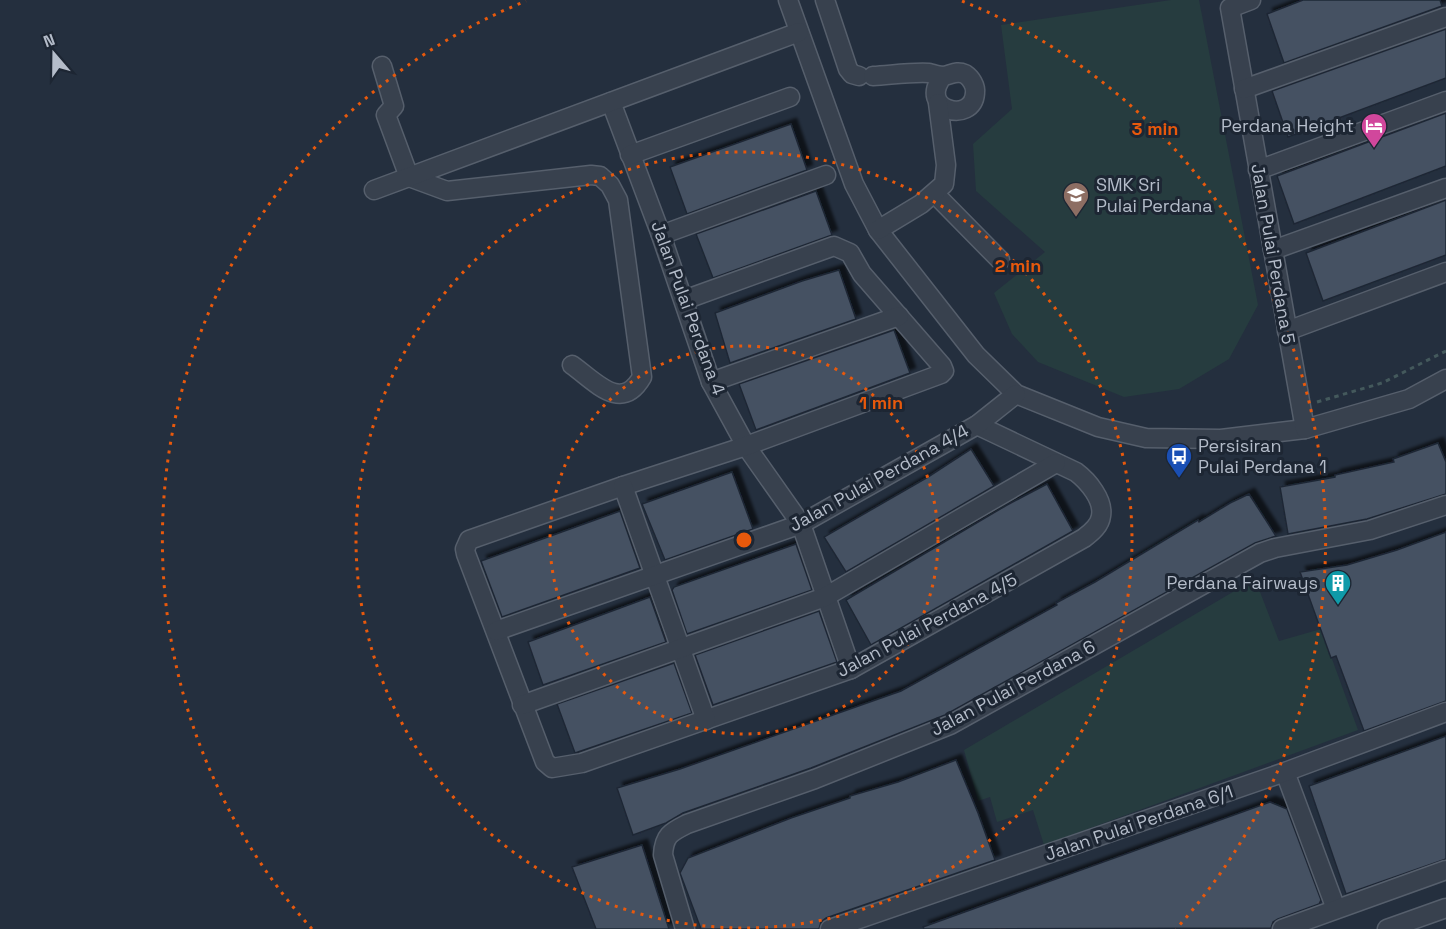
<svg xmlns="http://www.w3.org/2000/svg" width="1446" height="929" viewBox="0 0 1446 929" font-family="'Space Grotesk',sans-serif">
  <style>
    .green { fill: #263c3f }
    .building { fill: #455162; stroke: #1f2835; stroke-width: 1.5; filter: url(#shadow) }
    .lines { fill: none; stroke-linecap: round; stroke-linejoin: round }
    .minor-casing { stroke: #565f6c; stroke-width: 21 }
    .path { stroke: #44595c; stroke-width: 3; stroke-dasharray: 4.5 4.5; stroke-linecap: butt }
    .minor { stroke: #38414e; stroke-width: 18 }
    .ring { fill: none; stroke: #e8590c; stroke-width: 3; stroke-dasharray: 3 6 }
    .labels { text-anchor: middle; stroke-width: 6; stroke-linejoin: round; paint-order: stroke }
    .poi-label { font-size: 18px; fill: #b4bcc9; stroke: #1d2633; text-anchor: end }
    .street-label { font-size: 18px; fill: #b4bcc9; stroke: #1d2633 }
    .centre { fill: #e8590c; stroke: #1d2633; stroke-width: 3 }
    .ring-label { font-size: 18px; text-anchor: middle; font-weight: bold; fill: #e8590c; stroke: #1d2633; stroke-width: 6; stroke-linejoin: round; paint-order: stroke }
  </style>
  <defs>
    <filter id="shadow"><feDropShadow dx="5.5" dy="-5.5" stdDeviation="1.5" flood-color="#0009"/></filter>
  </defs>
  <rect width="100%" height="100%" fill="#242f3e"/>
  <!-- green -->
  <g class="green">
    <polygon points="1171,0 1199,0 1258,305 1229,359 1179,389 1124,397 1038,362 1012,334 994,293 1045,252 976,191 973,144 1012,109 1001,25"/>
    <polygon points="1255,579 1279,641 1321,629 1358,730 1044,845 1033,810 997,822 990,797 978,801 964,750"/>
  </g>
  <!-- building -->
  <g class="building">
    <polygon points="1303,0 1440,0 1442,6 1284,63 1267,14"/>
    <polygon points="1446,29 1446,78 1288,137 1272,91"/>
    <polygon points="1446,113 1446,166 1294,224 1277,176"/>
    <polygon points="791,124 807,170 687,214 670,167"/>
    <polygon points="816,191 832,235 713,278 696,234"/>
    <polygon points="1446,200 1446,255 1323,301 1306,253"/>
    <polygon points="839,270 856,319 730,363 715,313 802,281"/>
    <polygon points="894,330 910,373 756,430 739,384"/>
    <polygon points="1438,443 1446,462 1446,494 1367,519 1288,534 1280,487 1335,477 1335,475 1394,462 1393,459"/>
    <polygon points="971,449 994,486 846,572 824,537 928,477"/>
    <polygon points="732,472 753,529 665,560 642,504"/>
    <polygon points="1047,484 1073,531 871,645 846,600 1007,505"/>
    <polygon points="1249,494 1276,536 1255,543 945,715 811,768 683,813 666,823 633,835 617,788 680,769 901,691 1057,605 1056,603 1095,582 1198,520 1199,522 1230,503"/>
    <polygon points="620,511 640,568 502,617 481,561"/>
    <polygon points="1446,532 1446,701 1364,731 1336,656 1331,658 1300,572 1347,565 1397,550"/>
    <polygon points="796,544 812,590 687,634 672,590 674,587"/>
    <polygon points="650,597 666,642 543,685 528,642"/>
    <polygon points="819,611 837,662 713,705 695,655"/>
    <polygon points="674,663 692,713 575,753 557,704"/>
    <polygon points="1446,736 1446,859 1346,894 1309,786"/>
    <polygon points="956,760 978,813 995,860 826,918 821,922 819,929 701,929 680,873 688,858 791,818 850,798 850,796 898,782"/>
    <polygon points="1270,802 1287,809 1321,900 1319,904 1278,919 1273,922 1271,928 924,929 923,927"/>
    <polygon points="642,845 669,929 596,929 572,867"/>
  </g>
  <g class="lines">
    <!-- minor casing -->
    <g class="minor-casing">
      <g id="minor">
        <polyline points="788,0 854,184 878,230 976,355 1016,394 1098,427 1146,438 1221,439 1305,429 1409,399 1446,379"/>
        <polyline points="825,0 848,69 852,74 859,76"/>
        <polyline points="1251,0 1230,8 1305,429"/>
        <path d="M382,66L394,106L386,115L409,177L447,191L591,175L600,176L610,185L618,200L642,377C621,413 596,382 572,365"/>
        <path d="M873,76C891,75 911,72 929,73C933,74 938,76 943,76C951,75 956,70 965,74C971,78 976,86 975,93C973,125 916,110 943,76"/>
        <polyline points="1244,89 1446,17"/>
        <polyline points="611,102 661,235 711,382 746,446 801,524 851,669"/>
        <polyline points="630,155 790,97"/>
        <polyline points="1258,170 1446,101"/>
        <polyline points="374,190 799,32"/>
        <polyline points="935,194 1000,260"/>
        <polyline points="878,230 921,204 944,184 946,165 938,103"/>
        <polyline points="661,235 826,175"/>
        <polyline points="1273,250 1446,188"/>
        <path d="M684,300L834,246L850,253L862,274L942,366L944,371L941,374L746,446L623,486L469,540L465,549L466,554L545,762L552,768L582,763L851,669L1084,538C1092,532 1100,525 1101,516C1104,500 1088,481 1076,472L977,425"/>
        <polyline points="1287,331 1446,272"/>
        <polyline points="711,382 899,316"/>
        <polyline points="623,486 706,720"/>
        <polyline points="496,631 801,524 977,425 1016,394"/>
        <polyline points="522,705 825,597 1056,463"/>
        <polyline points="1285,772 1336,909"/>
        <path d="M685,929L663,855C664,835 671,832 687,824L815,779L950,725L1260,553L1275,548L1370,530L1446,505"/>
        <polyline points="830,929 1285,772 1446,712"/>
        <polyline points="1282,929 1446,870"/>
        <polyline points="1387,929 1446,908"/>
      </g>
    </g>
    <!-- path -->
    <polyline class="path" points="1317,402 1382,383 1446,351"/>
    <!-- minor -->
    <use href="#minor" class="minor"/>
  </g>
  <!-- distance rings -->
  <g class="ring">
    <circle cx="744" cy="540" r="194"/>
    <circle cx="744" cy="540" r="388"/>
    <path d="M312 929A581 581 0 0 1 526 1M962 1A581 581 0 0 1 1176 929"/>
  </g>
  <!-- icons -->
  <defs>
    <g id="hotel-pin" transform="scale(1.35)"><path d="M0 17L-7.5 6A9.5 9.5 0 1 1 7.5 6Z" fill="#d1479c" stroke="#1d2633"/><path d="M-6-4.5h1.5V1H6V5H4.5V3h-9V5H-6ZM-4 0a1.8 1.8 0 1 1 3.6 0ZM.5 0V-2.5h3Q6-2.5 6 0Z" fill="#fff"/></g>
    <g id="school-pin" transform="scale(1.35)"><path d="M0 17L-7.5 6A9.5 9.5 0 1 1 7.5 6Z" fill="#8d6e63" stroke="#1d2633"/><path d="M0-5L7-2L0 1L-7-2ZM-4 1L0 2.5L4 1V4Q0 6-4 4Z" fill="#fff"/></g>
    <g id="bus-pin" transform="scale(1.35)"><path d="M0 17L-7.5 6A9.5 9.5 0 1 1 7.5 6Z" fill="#1a4fb4" stroke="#1d2633"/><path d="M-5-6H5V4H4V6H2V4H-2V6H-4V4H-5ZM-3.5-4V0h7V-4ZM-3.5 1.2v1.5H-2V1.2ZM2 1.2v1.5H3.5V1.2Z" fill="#fff"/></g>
    <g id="building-pin" transform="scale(1.35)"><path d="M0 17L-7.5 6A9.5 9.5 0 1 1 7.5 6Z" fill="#0f9aa8" stroke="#1d2633"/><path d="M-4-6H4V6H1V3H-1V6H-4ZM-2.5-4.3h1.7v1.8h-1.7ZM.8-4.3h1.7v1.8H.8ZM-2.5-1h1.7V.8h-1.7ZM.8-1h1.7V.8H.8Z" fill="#fff"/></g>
  </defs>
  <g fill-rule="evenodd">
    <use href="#hotel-pin" x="1374" y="126"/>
    <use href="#school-pin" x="1076" y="195"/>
    <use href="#bus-pin" x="1179" y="456"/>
    <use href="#building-pin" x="1338" y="583"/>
  </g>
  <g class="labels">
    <!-- poi labels -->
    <g class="poi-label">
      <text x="1354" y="132">Perdana Height</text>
      <text x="1096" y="191" text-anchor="start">SMK Sri<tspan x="1096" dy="21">Pulai Perdana</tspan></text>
      <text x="1198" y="452" text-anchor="start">Persisiran<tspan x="1198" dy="21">Pulai Perdana 1</tspan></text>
      <text x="1318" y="589">Perdana Fairways</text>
    </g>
    <!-- street labels -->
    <g class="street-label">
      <text transform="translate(1273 254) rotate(80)" y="6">Jalan Pulai Perdana 5</text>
      <text transform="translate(688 308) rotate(70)" y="6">Jalan Pulai Perdana 4</text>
      <text transform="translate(879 478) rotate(-29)" y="6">Jalan Pulai Perdana 4/4</text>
      <text transform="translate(927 625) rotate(-28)" y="6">Jalan Pulai Perdana 4/5</text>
      <text transform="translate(1013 688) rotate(-28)" y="6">Jalan Pulai Perdana 6</text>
      <text transform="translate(1139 823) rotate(-19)" y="6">Jalan Pulai Perdana 6/1</text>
    </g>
  </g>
  <circle cx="744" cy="540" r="9" class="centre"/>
  <g class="ring-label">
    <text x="1155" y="135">3 min</text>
    <text x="1018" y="272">2 min</text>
    <text x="881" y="409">1 min</text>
  </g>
  <!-- north arrow -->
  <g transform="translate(54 54) rotate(340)" stroke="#1d2633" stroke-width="4.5" paint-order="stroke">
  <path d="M0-4.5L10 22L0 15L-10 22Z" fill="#b4bcc9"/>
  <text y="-9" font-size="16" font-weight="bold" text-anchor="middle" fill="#b4bcc9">N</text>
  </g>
</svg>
